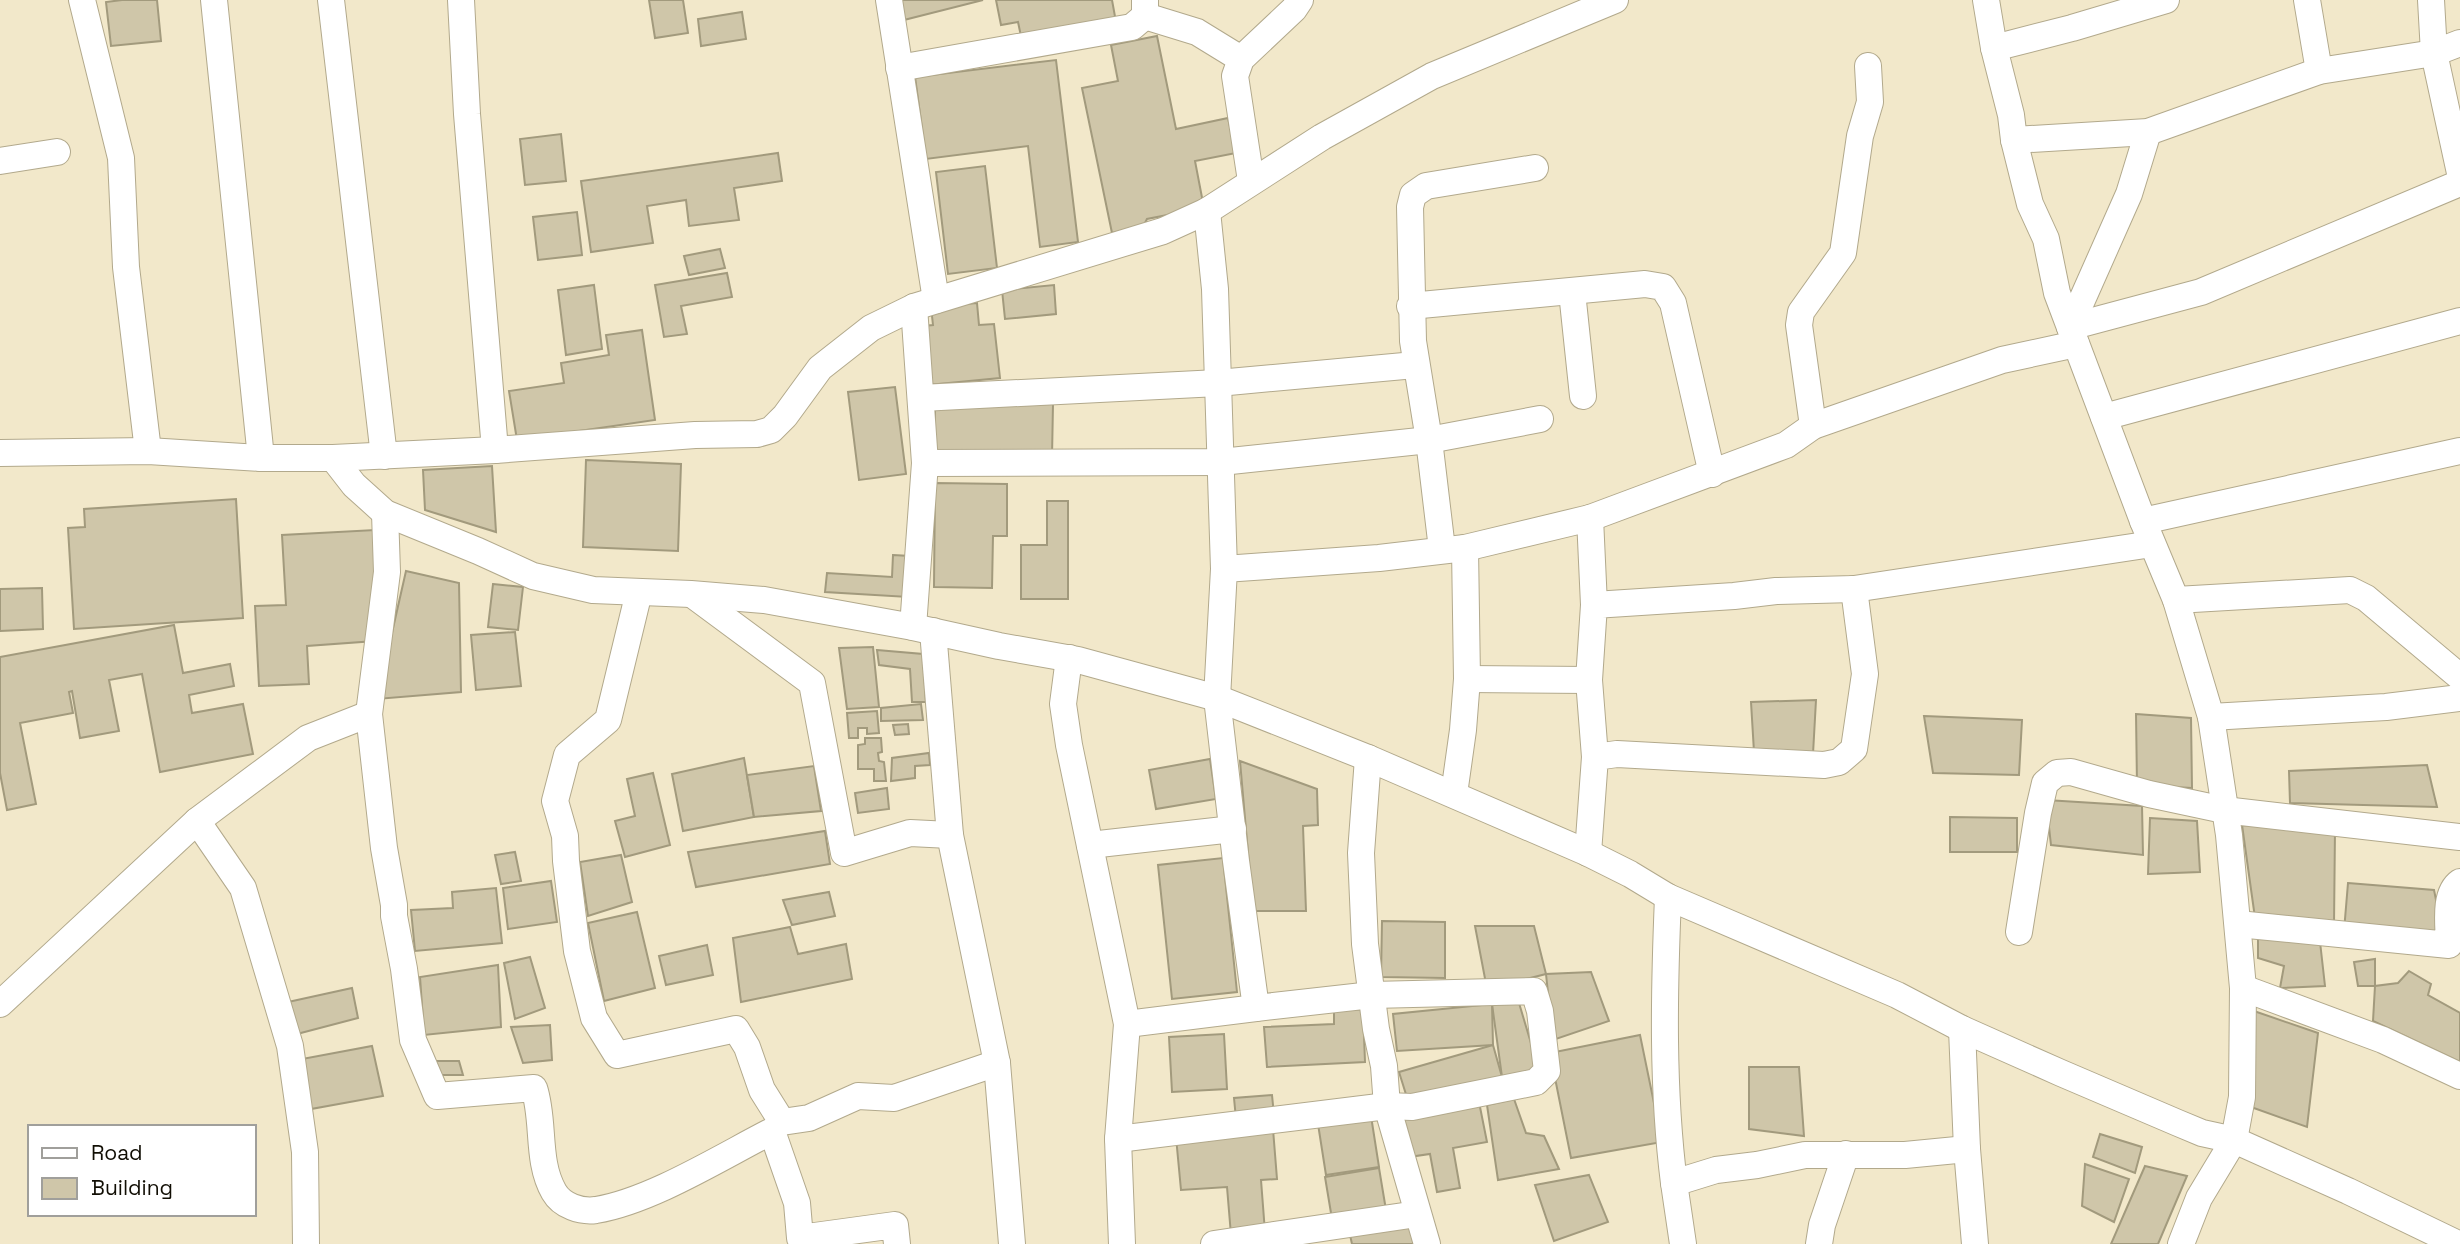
<svg xmlns="http://www.w3.org/2000/svg" width="2460" height="1244" viewBox="0 0 2460 1244" font-family="'Space Grotesk',sans-serif">
  <style>
    .building { fill: #cfc6a9; stroke: #a29a7d; stroke-width: 2 }
    .lines { fill: none; stroke-linecap: round; stroke-linejoin: round }
    .street-casing { stroke: #b2a98c; stroke-width: 28 }
    .street { stroke: #fff; stroke-width: 26 }
  </style>
  <rect width="100%" height="100%" fill="#f2e8ca"/>
  <!-- building -->
  <g class="building">
    <polygon points="122,0 157,0 161,41 111,46 106,2"/>
    <polygon points="649,0 683,0 688,33 655,38"/>
    <polygon points="894,0 983,0 900,21"/>
    <polygon points="996,0 1112,0 1116,22 1022,41 1018,22 1001,25"/>
    <polygon points="742,12 746,39 701,46 698,19"/>
    <polygon points="1157,36 1176,129 1228,118 1236,153 1195,161 1204,208 1147,219 1143,227 1112,233 1082,88 1118,81 1111,45"/>
    <polygon points="1056,60 1078,242 1040,247 1028,146 926,159 915,77"/>
    <polygon points="561,134 566,181 525,185 520,139"/>
    <polygon points="778,153 782,181 734,188 739,220 689,226 686,200 647,206 653,243 591,252 581,181"/>
    <polygon points="985,166 997,268 948,274 936,172"/>
    <polygon points="577,212 582,255 538,260 533,217"/>
    <polygon points="720,249 725,268 689,275 684,256"/>
    <polygon points="727,273 732,297 681,306 687,334 664,337 655,285"/>
    <polygon points="594,285 602,349 566,355 558,290"/>
    <polygon points="1054,285 1056,314 1005,319 1002,290"/>
    <polygon points="977,303 979,325 994,324 1000,378 928,385 923,326 933,325 931,307"/>
    <polygon points="642,330 655,420 517,440 509,391 564,383 561,363 609,355 606,335"/>
    <polygon points="895,387 906,474 859,480 848,392"/>
    <polygon points="935,403 1053,404 1052,457 935,456"/>
    <polygon points="586,460 681,464 678,551 583,547"/>
    <polygon points="492,466 496,532 425,510 423,470"/>
    <polygon points="935,483 1007,484 1007,536 993,536 992,588 934,587"/>
    <polygon points="236,499 243,618 74,629 68,528 85,527 84,509"/>
    <polygon points="1047,501 1068,501 1068,599 1021,599 1021,545 1047,545"/>
    <polygon points="375,530 375,641 307,646 309,684 259,686 255,606 286,605 282,535"/>
    <polygon points="893,555 910,556 908,597 825,592 827,573 892,577"/>
    <polygon points="406,571 459,583 461,692 377,699"/>
    <polygon points="493,584 523,587 518,630 488,627"/>
    <polygon points="42,588 43,629 0,631 0,589"/>
    <polygon points="174,625 183,673 230,664 234,686 189,695 192,713 243,704 253,754 160,772 142,674 109,680 119,731 80,738 72,691 69,692 73,713 20,723 36,804 7,810 0,773 0,657"/>
    <polygon points="515,632 521,686 476,690 471,635"/>
    <polygon points="873,647 879,707 847,709 839,648"/>
    <polygon points="877,650 923,654 926,702 912,702 910,669 879,665"/>
    <polygon points="1816,700 1813,754 1754,752 1751,702"/>
    <polygon points="921,704 923,720 881,721 881,708"/>
    <polygon points="877,711 879,733 867,734 867,728 858,728 858,738 849,738 847,713"/>
    <polygon points="2136,714 2191,718 2192,788 2137,785"/>
    <polygon points="1924,716 2022,720 2019,775 1933,773"/>
    <polygon points="908,724 909,734 895,735 893,725"/>
    <polygon points="865,738 881,738 882,752 878,753 879,761 884,762 886,781 874,781 874,769 858,769 858,745 865,744"/>
    <polygon points="929,753 930,765 915,766 915,778 891,781 892,758"/>
    <polygon points="744,758 754,817 683,831 672,774"/>
    <polygon points="1210,759 1216,799 1156,809 1149,770"/>
    <polygon points="1240,761 1317,789 1318,825 1303,826 1306,911 1253,911"/>
    <polygon points="2427,765 2437,807 2290,803 2289,771"/>
    <polygon points="814,766 821,811 754,817 747,775"/>
    <polygon points="653,773 670,845 625,857 615,821 635,816 627,779"/>
    <polygon points="887,788 889,809 858,813 855,793"/>
    <polygon points="2046,800 2142,806 2143,855 2051,845"/>
    <polygon points="1950,817 2017,818 2017,852 1950,852"/>
    <polygon points="2150,818 2197,821 2200,872 2148,874"/>
    <polygon points="2242,825 2335,829 2334,925 2256,925"/>
    <polygon points="825,831 830,864 696,887 688,852"/>
    <polygon points="515,852 521,881 501,884 495,855"/>
    <polygon points="621,855 632,902 588,916 580,862"/>
    <polygon points="1223,858 1237,992 1172,999 1158,865"/>
    <polygon points="551,881 557,922 508,929 503,888"/>
    <polygon points="2348,883 2434,890 2443,934 2344,931"/>
    <polygon points="496,888 502,943 415,951 411,910 453,908 452,892"/>
    <polygon points="829,892 835,916 792,925 783,900"/>
    <polygon points="637,912 655,988 604,1001 588,923"/>
    <polygon points="1382,921 1445,922 1445,978 1381,977"/>
    <polygon points="1475,926 1534,926 1546,974 1487,989"/>
    <polygon points="790,927 798,954 846,944 852,979 741,1002 733,938"/>
    <polygon points="2258,933 2319,933 2325,986 2280,988 2284,966 2258,958"/>
    <polygon points="707,945 713,975 666,985 659,956"/>
    <polygon points="530,957 545,1008 515,1019 504,963"/>
    <polygon points="2375,959 2375,986 2358,986 2354,962"/>
    <polygon points="498,965 501,1027 424,1035 420,977"/>
    <polygon points="2409,971 2431,984 2428,995 2460,1013 2460,1062 2373,1021 2375,986 2398,983"/>
    <polygon points="1591,972 1609,1021 1553,1040 1546,974"/>
    <polygon points="352,988 358,1018 297,1034 288,1002"/>
    <polygon points="1519,1003 1539,1070 1502,1077 1492,1004"/>
    <polygon points="1492,1004 1493,1045 1397,1051 1393,1014"/>
    <polygon points="1363,1009 1365,1062 1267,1067 1264,1027 1334,1024 1334,1011"/>
    <polygon points="2251,1010 2318,1033 2307,1127 2251,1107"/>
    <polygon points="550,1025 552,1060 523,1063 511,1027"/>
    <polygon points="1224,1034 1227,1089 1172,1092 1169,1037"/>
    <polygon points="1640,1035 1662,1142 1571,1158 1550,1053"/>
    <polygon points="1493,1045 1502,1077 1409,1104 1399,1072"/>
    <polygon points="372,1046 383,1096 311,1109 302,1059"/>
    <polygon points="435,1061 459,1061 463,1075 437,1075"/>
    <polygon points="1749,1067 1799,1067 1804,1136 1749,1129"/>
    <polygon points="1272,1095 1274,1115 1236,1119 1234,1098"/>
    <polygon points="1514,1099 1526,1133 1544,1136 1559,1169 1498,1180 1487,1105"/>
    <polygon points="1479,1102 1487,1142 1453,1148 1460,1188 1437,1192 1430,1154 1402,1158 1395,1117"/>
    <polygon points="1371,1116 1379,1167 1326,1175 1318,1124"/>
    <polygon points="1273,1129 1277,1179 1261,1180 1265,1232 1231,1235 1227,1187 1181,1190 1176,1137"/>
    <polygon points="2100,1134 2142,1147 2135,1173 2093,1157"/>
    <polygon points="2085,1164 2129,1179 2114,1222 2082,1206"/>
    <polygon points="2145,1166 2187,1176 2158,1244 2111,1244"/>
    <polygon points="1379,1168 1387,1216 1333,1225 1325,1177"/>
    <polygon points="1589,1175 1608,1222 1554,1241 1535,1185"/>
    <polygon points="1413,1220 1416,1244 1352,1244 1350,1235"/>
  </g>
  <g class="lines">
    <!-- street casing -->
    <g class="street-casing">
      <g id="street">
        <polyline points="82,0 121,158 126,267 148,451"/>
        <polyline points="214,0 261,458"/>
        <polyline points="331,0 384,456"/>
        <polyline points="461,0 467,114 495,450"/>
        <polyline points="889,0 936,300"/>
        <polyline points="1986,0 1994,48 2011,115 2014,140 2030,204 2046,239 2057,293 2143,521 2176,600 2211,717 2229,835 2243,988 2242,1097 2234,1140 2199,1198 2181,1244"/>
        <polyline points="2307,0 2319,71"/>
        <polyline points="2431,0 2434,53 2460,173"/>
        <polyline points="1145,16 1197,32 1241,59"/>
        <polyline points="1994,48 2072,28 2166,0"/>
        <polyline points="899,68 1132,27 1145,16 1145,0"/>
        <polyline points="2014,140 2148,132 2319,71 2434,53 2460,43"/>
        <polyline points="0,161 57,152"/>
        <polyline points="1251,181 1235,76 1241,59 1294,9 1300,0"/>
        <polyline points="1207,211 1215,289 1224,569"/>
        <polyline points="1572,292 1583,396"/>
        <polyline points="1410,306 1645,284 1663,287 1673,303 1712,474"/>
        <polyline points="2070,327 2201,292 2460,183"/>
        <polyline points="2070,327 2129,194 2148,132"/>
        <polyline points="921,398 1218,383 1415,365"/>
        <polyline points="2104,417 2460,321"/>
        <polyline points="1813,426 1799,325 1801,312 1843,253 1860,136 1870,102 1868,66"/>
        <polyline points="0,453 148,451 261,458 333,458 495,450 695,435 757,434 771,430 785,416 820,368 871,328 914,307 1163,231 1207,211 1322,137 1432,76 1615,0"/>
        <polyline points="333,458 354,485 385,513 478,551 533,576 593,590 691,594 764,600 913,627 999,646 1078,660 1217,698 1368,758 1588,853 1630,874 1668,897 1897,995 1962,1029 2061,1073 2178,1123 2202,1133 2234,1140 2348,1191 2458,1244"/>
        <polyline points="925,463 1221,462 1429,440 1540,419"/>
        <path d="M385,513L387,572L369,714L384,848L394,905V916L404,969L413,1040L437,1096L534,1088C545,1121 536,1161 554,1192C562,1206 581,1212 596,1210C651,1201 721,1157 772,1131L797,1203L800,1238L895,1225L897,1244"/>
        <polyline points="1590,518 1594,605"/>
        <polyline points="2143,521 2460,451"/>
        <polyline points="1442,549 1429,440 1413,341 1410,207 1413,195 1426,186 1535,168"/>
        <polyline points="639,592 608,720 567,755 555,801 565,836 566,861 577,951 594,1018 617,1055 736,1029 747,1047 762,1090 782,1122 809,1118 858,1096 894,1098 997,1063"/>
        <polyline points="693,595 812,683 844,853 910,833 950,835 997,1063 1012,1244"/>
        <polyline points="2176,600 2350,590 2366,598 2460,677"/>
        <polyline points="913,627 925,463 914,307"/>
        <polyline points="933,631 950,835"/>
        <polyline points="1069,658 1063,704 1069,745 1127,1024 1118,1139 1122,1244"/>
        <polyline points="1467,679 1589,680"/>
        <polyline points="2211,717 2386,707 2460,698"/>
        <polyline points="1595,757 1589,680 1594,605 1734,596 1776,591 1854,589 2152,544"/>
        <polyline points="1368,758 1361,853 1365,944 1376,1029 1384,1066 1387,1106 1427,1244"/>
        <polyline points="1454,794 1463,730 1467,679 1465,548"/>
        <polyline points="197,821 243,888 290,1046 305,1152 306,1244"/>
        <polyline points="1090,845 1233,829"/>
        <polyline points="1588,853 1595,757 1617,754 1824,765 1839,762 1854,749 1865,674 1854,589"/>
        <path d="M1668,897C1664,993 1662,1088 1674,1183"/>
        <path d="M2238,924L2449,945C2449,927 2443,894 2460,882"/>
        <polyline points="2019,932 2038,813 2045,783 2057,773 2071,772 2149,794 2224,810 2460,837"/>
        <polyline points="2243,988 2383,1040 2460,1076"/>
        <polyline points="0,1004 197,821 308,738 369,714"/>
        <polyline points="1127,1024 1256,1008 1236,861 1217,698 1224,569 1379,558 1465,548 1590,518 1786,445 1813,426 2002,360 2076,344"/>
        <polyline points="1962,1029 1967,1149 1975,1244"/>
        <polyline points="1118,1139 1387,1106 1412,1107 1536,1082 1547,1071 1540,1011 1534,991 1372,995 1256,1008"/>
        <polyline points="1214,1244 1417,1214"/>
        <polyline points="1683,1244 1674,1183 1716,1170 1757,1165 1805,1155 1905,1155 1967,1149"/>
        <polyline points="1819,1244 1822,1225 1846,1154"/>
      </g>
    </g>
    <!-- street -->
    <use href="#street" class="street"/>
  </g>
  <!-- legend -->
  <rect x="28" y="1125" width="228" height="91" fill="#ffffff" stroke="#a09f9b" stroke-width="2"/>
  <rect x="42" y="1148" width="35" height="10" fill="#ffffff" stroke="#a09f9b" stroke-width="2"/>
  <text x="91" y="1160" font-size="21" fill="#110e04">Road</text>
  <rect x="42" y="1178" width="35" height="21" fill="#cfc6a9" stroke="#a09f9b" stroke-width="2"/>
  <text x="91" y="1195" font-size="21" fill="#110e04">Building</text>
</svg>
